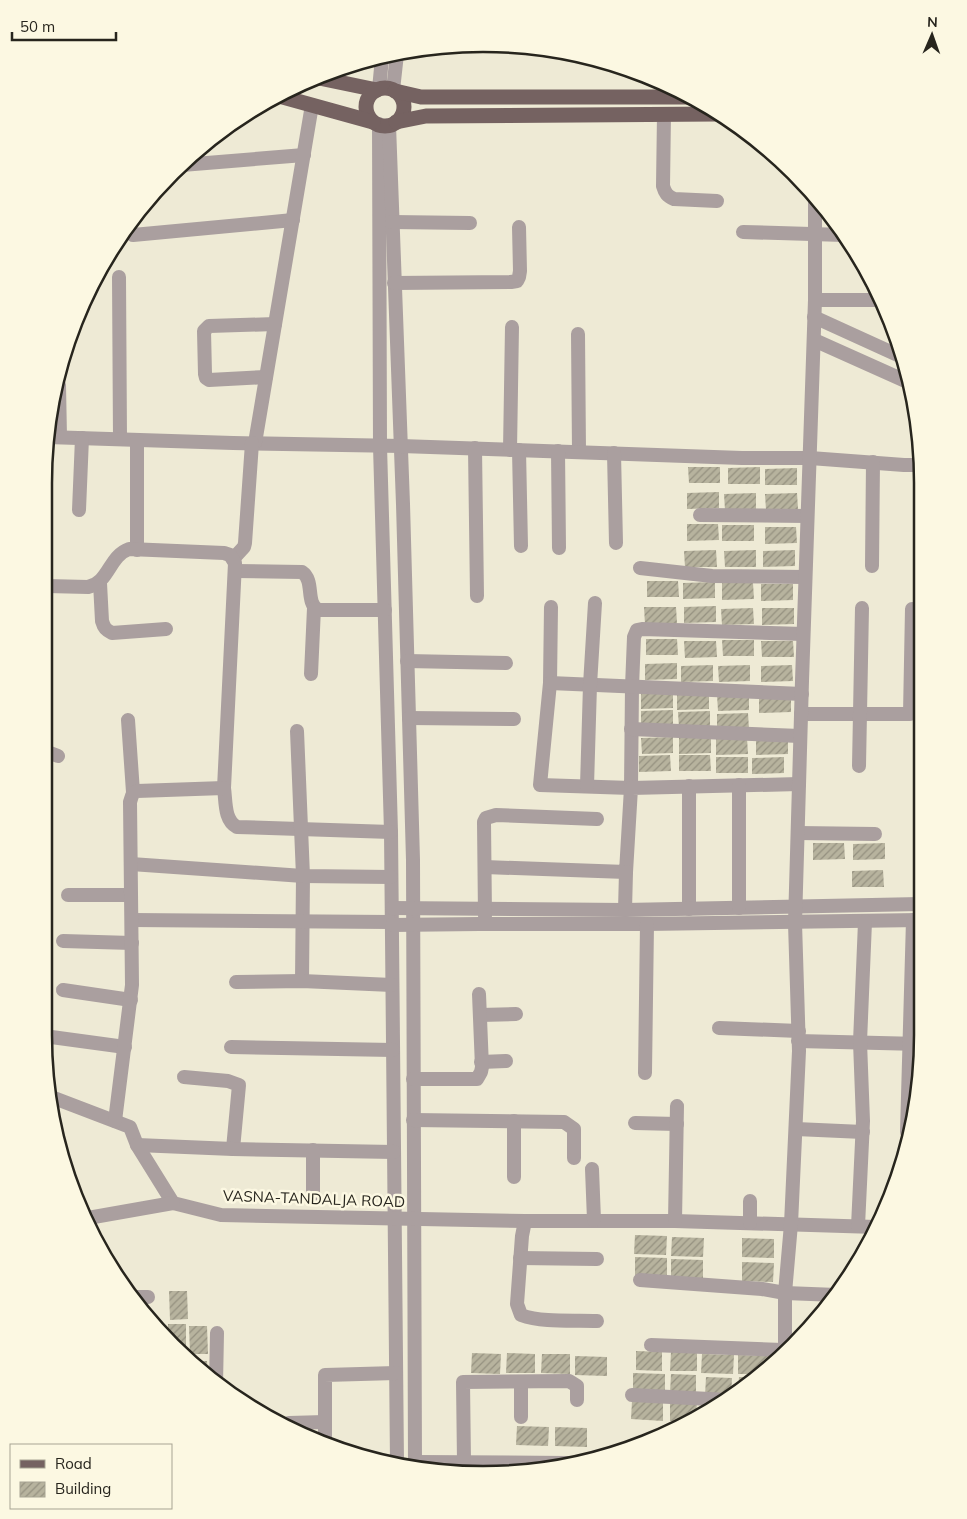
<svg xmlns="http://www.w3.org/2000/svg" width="967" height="1519" viewBox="0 0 967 1519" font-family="Mulish,sans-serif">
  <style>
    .building { fill: url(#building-hatch) }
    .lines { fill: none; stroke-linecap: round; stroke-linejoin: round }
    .minor { stroke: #aa9f9f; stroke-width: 14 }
    .major { stroke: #756261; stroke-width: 15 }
    .labels { text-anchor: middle; stroke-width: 5; stroke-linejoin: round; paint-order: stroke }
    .street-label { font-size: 15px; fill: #27251d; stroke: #fcf8e2 }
    .rim { fill: none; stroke: #27251d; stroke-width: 2.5 }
  </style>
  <defs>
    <pattern id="building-hatch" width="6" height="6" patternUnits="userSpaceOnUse" patternTransform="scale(1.25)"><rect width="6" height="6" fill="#b7b39e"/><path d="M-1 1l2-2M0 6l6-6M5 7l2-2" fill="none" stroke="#959180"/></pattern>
  </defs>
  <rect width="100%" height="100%" fill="#eeead5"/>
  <!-- building -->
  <g class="building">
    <polygon points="688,467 720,467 720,483 689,483"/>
    <polygon points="760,467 760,484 728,484 728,468"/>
    <polygon points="797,468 797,485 765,485 765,469"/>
    <polygon points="719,492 719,508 687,509 687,493"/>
    <polygon points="756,493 756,510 725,510 724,494"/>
    <polygon points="797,493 798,509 766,510 765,494"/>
    <polygon points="687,524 718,524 719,540 687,541"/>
    <rect x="722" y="525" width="32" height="16"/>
    <polygon points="765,527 796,527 797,543 765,544"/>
    <polygon points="716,550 717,567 685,567 684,551"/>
    <polygon points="756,550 756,567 725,567 724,551"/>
    <polygon points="795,550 795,566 763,567 763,551"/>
    <polygon points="647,581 678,581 679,597 647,597"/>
    <polygon points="715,582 715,598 683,599 683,583"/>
    <polygon points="722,583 753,583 754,599 722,600"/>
    <polygon points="761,584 793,584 793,600 761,601"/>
    <polygon points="716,606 716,622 684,623 684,607"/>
    <polygon points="644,607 676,607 677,623 645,624"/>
    <polygon points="753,608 754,624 722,625 721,609"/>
    <polygon points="762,608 794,608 794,624 762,625"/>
    <polygon points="646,639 677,639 678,655 646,655"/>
    <polygon points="722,640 754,640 754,656 723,656"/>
    <polygon points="684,641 716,641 717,657 685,658"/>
    <polygon points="761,641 793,641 794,657 762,657"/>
    <polygon points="677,663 677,679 645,680 645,664"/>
    <polygon points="713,665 713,681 681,682 681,666"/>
    <polygon points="750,665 750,681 719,682 718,666"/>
    <polygon points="792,665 793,681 761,682 761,666"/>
    <polygon points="641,692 673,692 673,708 641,709"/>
    <polygon points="709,693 709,709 677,710 677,694"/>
    <polygon points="749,694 749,710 718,711 717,695"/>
    <polygon points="791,696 791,712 759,713 759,697"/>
    <polygon points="673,710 673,727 641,727 641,711"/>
    <polygon points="710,711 710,728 679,728 678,712"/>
    <polygon points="748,713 749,729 717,730 717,714"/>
    <polygon points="673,737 673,753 642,754 641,738"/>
    <polygon points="711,737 711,753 679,754 679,738"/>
    <polygon points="716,738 747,738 748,754 716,755"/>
    <polygon points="788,738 788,754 756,755 756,739"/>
    <polygon points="670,755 671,771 639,772 639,756"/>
    <polygon points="679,755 710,755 711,771 679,771"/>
    <rect x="716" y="757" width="32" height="16"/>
    <polygon points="784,757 784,773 752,774 752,758"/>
    <polygon points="813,843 844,843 845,859 813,860"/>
    <polygon points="885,843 885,859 853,860 853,844"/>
    <polygon points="883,870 884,887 852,887 852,871"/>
    <polygon points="635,1235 667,1236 666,1255 634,1254"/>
    <polygon points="672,1237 704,1238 703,1257 671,1256"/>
    <polygon points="742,1238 774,1239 774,1258 742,1257"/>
    <polygon points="635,1257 667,1258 667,1277 635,1276"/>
    <polygon points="671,1259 703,1260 703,1279 671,1278"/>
    <polygon points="742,1262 774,1263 773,1282 742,1281"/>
    <polygon points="169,1291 187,1291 188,1319 170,1320"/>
    <polygon points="168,1324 186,1324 186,1353 168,1333"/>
    <polygon points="189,1326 207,1326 208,1354 190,1354"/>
    <polygon points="636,1351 662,1352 662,1371 636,1370"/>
    <polygon points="671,1352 697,1353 697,1371 670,1371"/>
    <polygon points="472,1353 501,1354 500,1374 471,1373"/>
    <polygon points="507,1353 535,1354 535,1373 506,1373"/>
    <polygon points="542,1354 570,1354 570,1374 541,1373"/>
    <polygon points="702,1354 734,1355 733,1374 701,1373"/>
    <polygon points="738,1355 770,1356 770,1362 757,1374 738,1374"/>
    <polygon points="575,1356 607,1357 607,1376 575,1375"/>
    <polygon points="194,1361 207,1361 208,1376 196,1364"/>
    <polygon points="633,1373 665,1374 665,1393 633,1392"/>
    <polygon points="671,1374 696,1375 696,1393 670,1393"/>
    <polygon points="706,1377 732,1378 731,1396 705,1396"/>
    <polygon points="739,1377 753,1377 738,1391"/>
    <polygon points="632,1401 663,1402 663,1421 631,1419"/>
    <polygon points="670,1402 697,1403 696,1415 683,1421 670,1421"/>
    <polygon points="702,1403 722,1404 702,1413"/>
    <polygon points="517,1426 549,1427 548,1446 516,1445"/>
    <polygon points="555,1427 587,1428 587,1447 555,1446"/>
  </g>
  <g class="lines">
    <!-- minor -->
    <g class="minor">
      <polyline points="379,89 382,58"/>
      <polyline points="393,90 397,54"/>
      <path d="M664,114L663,186C665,193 667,196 674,199L717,201"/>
      <polyline points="379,124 380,446 391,832 397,1463"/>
      <polyline points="389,125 403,504 413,860 415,1466"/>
      <polyline points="182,165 304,155"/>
      <polyline points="392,222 470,223"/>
      <polyline points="743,232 844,235"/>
      <polyline points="133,235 293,220"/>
      <polyline points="119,277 120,439"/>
      <polyline points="394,283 511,282 517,281 519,277 520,271 519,227"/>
      <polyline points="815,300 882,300"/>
      <polyline points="814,317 904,358"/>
      <polyline points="578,334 579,452"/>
      <polyline points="814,340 910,383"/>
      <polyline points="266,377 209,380 206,378 205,374 204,331 209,326 275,324"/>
      <polyline points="59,385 60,437"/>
      <polyline points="47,437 233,443 401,446 742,458 810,458 904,465 922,465"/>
      <polyline points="137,440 137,550"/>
      <polyline points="255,443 312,105"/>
      <polyline points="475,448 477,596"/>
      <polyline points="510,450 512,327"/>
      <polyline points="519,450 521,546"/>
      <polyline points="558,451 559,548"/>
      <polyline points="614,453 616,543"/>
      <polyline points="79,510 82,438"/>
      <polyline points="700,515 807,516"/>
      <polyline points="233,559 244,547 245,543 252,443"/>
      <polyline points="920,564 921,465"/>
      <polyline points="872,566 873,462"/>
      <polyline points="640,568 712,576 805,577"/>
      <path d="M235,571L302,572C315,581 305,602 318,610H385"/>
      <path d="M100,583L102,621C104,628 106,630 112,633L166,629"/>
      <path d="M47,586L88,587C109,583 109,556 129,549L224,553L230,555L235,563L224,788C226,802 224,820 237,827L391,832"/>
      <polyline points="551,607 550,683 540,785 631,788 632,687 634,637 637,630 642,629 803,634"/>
      <polyline points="407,661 506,663"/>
      <polyline points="311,674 314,608"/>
      <polyline points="550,683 802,694"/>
      <polyline points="801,714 910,714 912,609"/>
      <polyline points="409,718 514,719"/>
      <polyline points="128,720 133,792"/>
      <polyline points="631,729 800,736"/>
      <polyline points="297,731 303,876 302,981"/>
      <polyline points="45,751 58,756"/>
      <polyline points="921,765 921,656"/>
      <polyline points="859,766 862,608"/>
      <polyline points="587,786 590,685 595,603"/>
      <polyline points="689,786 689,909"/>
      <polyline points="798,833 875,834"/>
      <polyline points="131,864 303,876 391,877"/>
      <polyline points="485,867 626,872 631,788 799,784"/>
      <polyline points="68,895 131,895"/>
      <polyline points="392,908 625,910 920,904"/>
      <polyline points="739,908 739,785"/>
      <polyline points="625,910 626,872"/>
      <polyline points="485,916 484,822 486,818 496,815 597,819"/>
      <polyline points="132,920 391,922"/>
      <polyline points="392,925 479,924 647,924 920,920"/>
      <polyline points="63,941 132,943"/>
      <polyline points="236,982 302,981 392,985"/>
      <polyline points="63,990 131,1000"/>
      <polyline points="480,1015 516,1014"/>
      <polyline points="719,1028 799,1031"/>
      <polyline points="44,1036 125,1047"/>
      <polyline points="798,1041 920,1044"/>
      <polyline points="231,1047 393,1050"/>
      <polyline points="481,1062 506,1061"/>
      <polyline points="645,1073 647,924"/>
      <polyline points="184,1077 228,1081 239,1085 233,1149"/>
      <polyline points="413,1079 477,1079 481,1072 482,1067 479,994"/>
      <polyline points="54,1098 130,1127 137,1145 173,1203 221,1215 525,1221 675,1221 876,1227"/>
      <polyline points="413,1120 564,1122 574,1129 574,1158"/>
      <path d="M115,1121L132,985L130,802C132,796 132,793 137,791L224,788"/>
      <polyline points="514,1121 514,1177"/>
      <polyline points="635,1123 677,1124"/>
      <polyline points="796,1129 863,1132"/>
      <polyline points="907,1132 913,920"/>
      <polyline points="137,1145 233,1149 394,1152"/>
      <polyline points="592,1169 594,1220"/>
      <polyline points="313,1196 313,1150"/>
      <polyline points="750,1201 750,1223"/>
      <polyline points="88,1218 173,1203"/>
      <path d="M525,1221L522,1236L517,1304L521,1315C543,1323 573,1320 597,1321"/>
      <polyline points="675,1221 677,1106"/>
      <polyline points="858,1226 863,1121 860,1042 865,922"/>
      <polyline points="520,1258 597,1259"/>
      <polyline points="640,1280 762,1289 785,1293 837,1295"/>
      <polyline points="134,1297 148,1297"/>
      <polyline points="828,1308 828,1295"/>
      <polyline points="651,1345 782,1350"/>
      <polyline points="785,1348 785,1293 791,1224 799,1051 795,923 802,681 815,300 815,198"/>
      <polyline points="521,1382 521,1417"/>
      <polyline points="216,1384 217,1333"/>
      <polyline points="632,1395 729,1400"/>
      <polyline points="289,1423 325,1422"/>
      <polyline points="325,1443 325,1375 396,1373"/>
      <polyline points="415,1462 568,1463"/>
      <polyline points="464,1462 463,1382 569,1381 577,1386 577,1400"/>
    </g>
    <!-- major -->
    <g class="major">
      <polyline points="319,78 377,90"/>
      <circle cx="385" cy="107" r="19"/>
      <polyline points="395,91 421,97 691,97"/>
      <polyline points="279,96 373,122"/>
      <polyline points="396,122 426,116 718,114"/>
    </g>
  </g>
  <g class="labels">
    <!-- street labels -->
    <g class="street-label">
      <text transform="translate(314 1199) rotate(2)" y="5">VASNA-TANDALJA ROAD</text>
    </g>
  </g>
  <!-- crop -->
  <path d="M0 0H967V1519H0ZM483 52H483A431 431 0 0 1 914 483V1035A431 431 0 0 1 483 1466H483A431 431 0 0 1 52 1035V483A431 431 0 0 1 483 52Z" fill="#fcf8e2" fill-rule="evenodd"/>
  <path class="rim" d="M483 52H483A431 431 0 0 1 914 483V1035A431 431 0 0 1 483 1466H483A431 431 0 0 1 52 1035V483A431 431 0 0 1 483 52Z"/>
  <!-- legend -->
  <rect x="10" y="1444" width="162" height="65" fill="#fcf8e2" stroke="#a7a493"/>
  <rect x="20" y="1460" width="25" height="8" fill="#756261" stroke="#a7a493"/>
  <text x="55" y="1469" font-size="15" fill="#27251d">Road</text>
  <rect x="20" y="1482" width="25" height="15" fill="url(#building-hatch)" stroke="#a7a493"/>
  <text x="55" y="1494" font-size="15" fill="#27251d">Building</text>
  <!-- north arrow -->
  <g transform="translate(932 35) rotate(2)" stroke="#fcf8e2" stroke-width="4" paint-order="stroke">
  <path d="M0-4L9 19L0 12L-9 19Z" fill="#27251d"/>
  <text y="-8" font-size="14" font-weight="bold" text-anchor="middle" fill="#27251d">N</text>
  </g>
  <!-- scale -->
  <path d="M12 32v8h104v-8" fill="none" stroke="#27251d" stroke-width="2.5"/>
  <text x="20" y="32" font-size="15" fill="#27251d" stroke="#fcf8e2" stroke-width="4" paint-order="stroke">50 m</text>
</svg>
